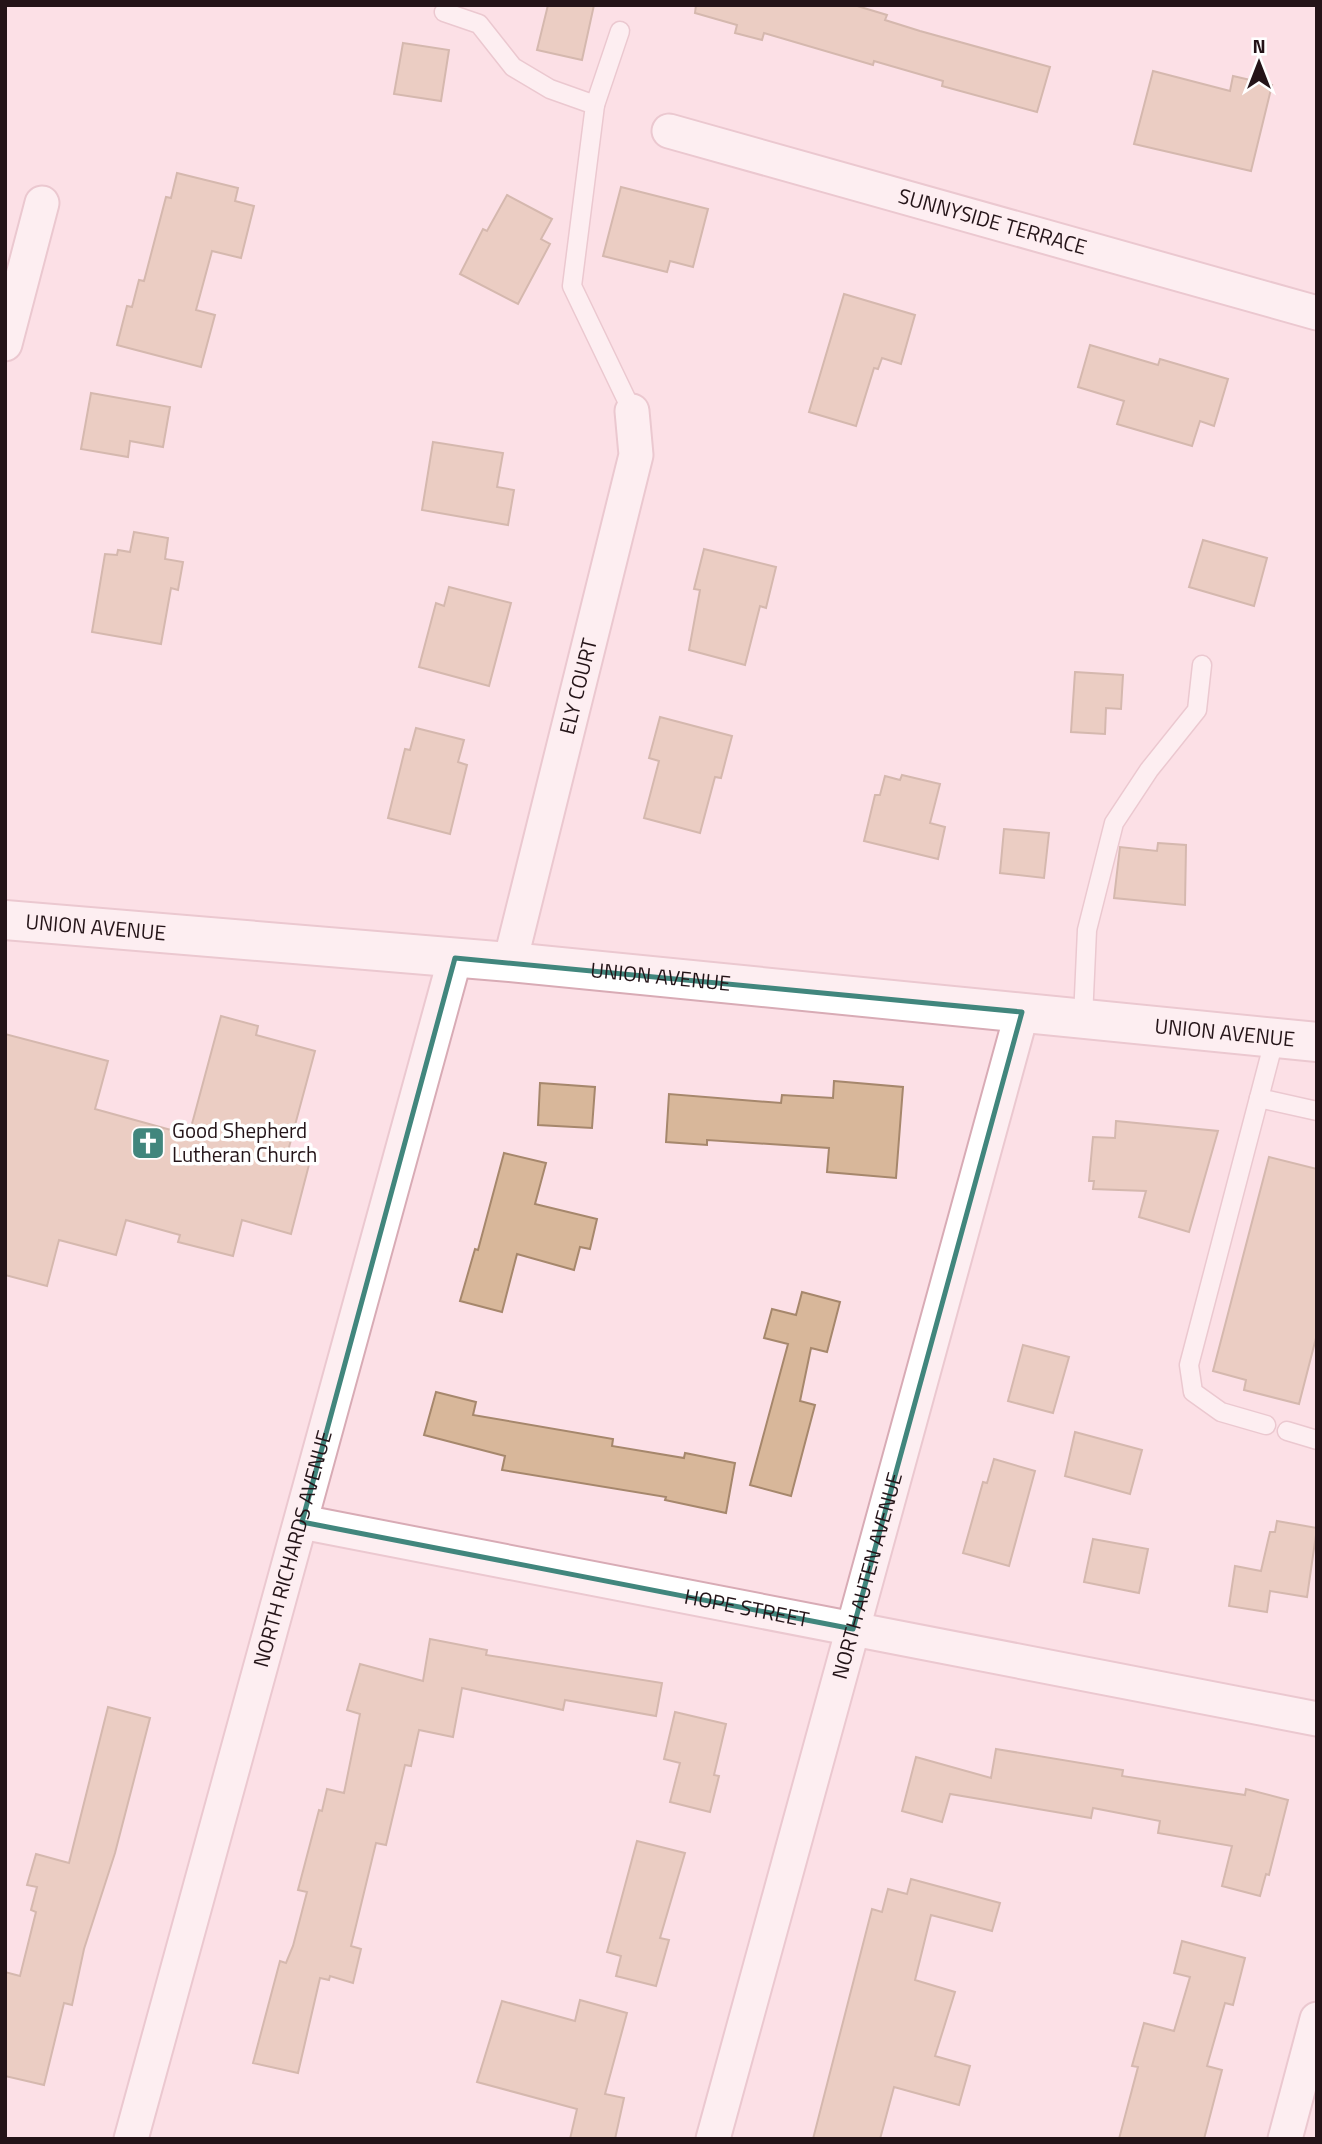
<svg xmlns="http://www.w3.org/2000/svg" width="1322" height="2144" viewBox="0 0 1322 2144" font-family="'Titillium Web',sans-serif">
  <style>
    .building { fill: #d8b79a; stroke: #a6876c; stroke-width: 2 }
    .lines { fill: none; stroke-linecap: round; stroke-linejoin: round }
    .service-casing { stroke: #d8abb5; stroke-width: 21 }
    .minor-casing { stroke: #d8abb5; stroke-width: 37 }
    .tertiary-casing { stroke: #d8abb5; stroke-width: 42 }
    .service { stroke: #fff; stroke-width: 18 }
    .minor { stroke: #fff; stroke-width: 33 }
    .tertiary { stroke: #fff; stroke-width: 38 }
    .marked { fill: none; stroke: #41867d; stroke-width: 5; stroke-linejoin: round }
    .labels { text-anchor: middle; stroke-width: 7; stroke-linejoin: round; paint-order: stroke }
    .street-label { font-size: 21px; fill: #241418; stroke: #fff }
    .poi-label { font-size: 21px; fill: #241418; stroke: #fff; text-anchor: start }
  </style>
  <rect width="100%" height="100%" fill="#fce0e6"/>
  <!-- building -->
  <g class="building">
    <polygon points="548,5 594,5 582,60 537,50"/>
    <polygon points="696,5 854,5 887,15 885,20 920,31 1050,67 1037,112 942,86 943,81 874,61 873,65 764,33 762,40 735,33 737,25 695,13"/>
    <polygon points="403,43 449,50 441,101 394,94"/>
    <polygon points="1153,71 1230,91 1233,76 1272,85 1251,171 1134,144"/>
    <polygon points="177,173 238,188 235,201 254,206 241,258 212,251 196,310 215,315 201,367 117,345 127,306 132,307 139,280 144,281 166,197 171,198"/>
    <polygon points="621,187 708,209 693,267 670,261 667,272 603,256"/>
    <polygon points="507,195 552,219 541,239 550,244 518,304 460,274 483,229 487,231"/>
    <polygon points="844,294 915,315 901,364 882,358 878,369 874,368 856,426 809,412"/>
    <polygon points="1090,345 1158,365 1160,359 1228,379 1214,426 1200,421 1192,446 1117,424 1124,401 1078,387"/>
    <polygon points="91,393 170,407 163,447 130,441 128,457 81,449"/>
    <polygon points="433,442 503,453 497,487 514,490 508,525 422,510"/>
    <polygon points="134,532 168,538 165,559 183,562 178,590 171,588 161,644 92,632 105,554 117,555 118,550 130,552"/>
    <polygon points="1203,540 1267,558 1254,606 1189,587"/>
    <polygon points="704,549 776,567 766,608 760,606 745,665 689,650 700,590 694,589"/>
    <polygon points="449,587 511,603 489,686 419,667 436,603 444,606"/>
    <polygon points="1075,672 1123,675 1121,709 1106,708 1105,734 1071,732"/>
    <polygon points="660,717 732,736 721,778 715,777 700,833 644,818 659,761 649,758"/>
    <polygon points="416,728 464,740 458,762 467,765 450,834 388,818 405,749 410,750"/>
    <polygon points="902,775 940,784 930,823 945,827 938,859 864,841 875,795 880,795 885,776 900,780"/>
    <polygon points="1004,829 1049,833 1044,878 1000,873"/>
    <polygon points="1158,843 1186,845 1185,905 1114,898 1120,847 1157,851"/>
    <polygon points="221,1016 258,1026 256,1035 315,1051 288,1151 311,1157 291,1234 242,1220 233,1256 178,1242 180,1235 126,1220 116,1255 59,1240 47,1286 5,1275 5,1034 108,1061 95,1109 189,1135"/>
    <polygon points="834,1081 903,1087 896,1178 827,1172 829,1148 707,1140 707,1145 666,1142 669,1094 781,1103 782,1095 833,1098"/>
    <polygon points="540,1083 595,1087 592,1128 538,1125"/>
    <polygon points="1116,1121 1218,1131 1189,1232 1139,1217 1146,1191 1093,1189 1094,1181 1089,1181 1093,1137 1115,1138"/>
    <polygon points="504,1153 546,1163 535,1204 597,1219 590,1249 580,1247 574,1270 517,1254 502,1312 460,1301 475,1249 478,1250"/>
    <polygon points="1269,1157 1317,1169 1317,1334 1299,1404 1244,1390 1246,1380 1213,1371"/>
    <polygon points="802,1292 840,1302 827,1352 811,1348 800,1401 815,1405 791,1496 750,1485 788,1344 764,1338 772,1309 796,1315"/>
    <polygon points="1023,1345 1069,1357 1053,1413 1008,1401"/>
    <polygon points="436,1392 476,1402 473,1415 613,1439 612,1446 684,1458 685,1453 735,1463 726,1513 665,1500 666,1497 502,1470 505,1456 424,1435"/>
    <polygon points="1075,1432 1142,1450 1130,1494 1065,1476"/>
    <polygon points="994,1459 1035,1471 1009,1566 963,1553 983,1482 987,1483"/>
    <polygon points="1277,1521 1317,1528 1307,1597 1270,1591 1267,1612 1229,1606 1235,1566 1261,1571 1270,1532 1275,1532"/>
    <polygon points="1093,1539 1148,1549 1139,1593 1084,1582"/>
    <polygon points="430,1639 487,1650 486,1655 662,1683 656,1716 565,1700 563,1710 462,1688 453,1737 419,1730 411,1766 405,1765 386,1845 376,1843 351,1946 361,1949 353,1983 330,1976 329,1980 320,1978 298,2073 253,2063 280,1961 286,1963 293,1946 307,1892 298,1890 319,1810 322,1811 327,1789 344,1793 360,1714 347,1710 360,1664 423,1681"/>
    <polygon points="108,1707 150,1718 115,1853 84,1949 72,2005 64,2003 44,2085 5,2076 5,1972 20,1976 36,1912 31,1910 37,1887 27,1885 36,1854 69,1863"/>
    <polygon points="675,1712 726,1724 714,1775 719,1776 710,1812 670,1802 680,1763 664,1759"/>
    <polygon points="996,1749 1123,1770 1122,1776 1245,1795 1246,1789 1288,1800 1269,1875 1266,1874 1260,1896 1222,1886 1232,1846 1158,1833 1160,1821 1093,1808 1091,1818 950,1794 942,1822 902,1811 916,1757 991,1778"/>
    <polygon points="637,1841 685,1853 660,1938 669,1940 656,1986 616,1976 621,1956 607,1952"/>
    <polygon points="911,1879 1000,1903 992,1931 931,1915 915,1980 955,1992 935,2056 970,2066 959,2105 894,2087 880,2139 813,2139 872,1909 882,1912 888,1889 907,1894"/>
    <polygon points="1182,1941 1245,1958 1233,2005 1225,2003 1207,2066 1222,2070 1204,2139 1119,2139 1138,2067 1132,2066 1144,2023 1174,2031 1190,1977 1174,1973"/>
    <polygon points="580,2000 627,2013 605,2094 624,2098 615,2139 570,2139 577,2109 477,2082 502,2001 575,2021"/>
  </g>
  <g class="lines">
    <!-- service casing -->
    <g class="service-casing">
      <g id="service">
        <polyline points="444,12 479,24 513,67 550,89 595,105 572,286 632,411"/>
        <polyline points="595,105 620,31"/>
        <polyline points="1083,1018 1087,930 1114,823 1149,770 1197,710 1202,665"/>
        <polyline points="1259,1098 1317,1111"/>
        <polyline points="1266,1425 1221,1412 1193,1392 1189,1365 1275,1037"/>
        <polyline points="1287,1431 1317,1440"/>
      </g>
    </g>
    <!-- minor casing -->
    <g class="minor-casing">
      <g id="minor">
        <path id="s1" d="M669,131L1317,313"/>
        <polyline points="5,344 42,203"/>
        <path id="s2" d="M510,962L636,455L632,411"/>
        <path id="s3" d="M302,1522L1317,1719"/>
        <path id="s4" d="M131,2139L455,958"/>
        <path id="s5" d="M713,2139L1022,1012"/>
        <polyline points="1285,2139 1317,2019"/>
      </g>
    </g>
    <!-- tertiary casing -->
    <g class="tertiary-casing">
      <g id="tertiary">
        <path id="s6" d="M5,920L510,962L1317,1042"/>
      </g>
    </g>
    <!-- service -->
    <use href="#service" class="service"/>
    <!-- minor -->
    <use href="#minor" class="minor"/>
    <!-- tertiary -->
    <use href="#tertiary" class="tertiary"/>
  </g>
  <!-- marked area -->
  <path d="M0 0H1322V2144H0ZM455,958L1022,1012L853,1629L302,1522Z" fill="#fce0e6" fill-opacity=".55" fill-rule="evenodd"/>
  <path class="marked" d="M455,958L1022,1012L853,1629L302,1522Z"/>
  <!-- icons -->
  <defs>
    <g id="church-square" transform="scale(1.75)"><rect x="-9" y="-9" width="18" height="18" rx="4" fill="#41867d" stroke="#fff"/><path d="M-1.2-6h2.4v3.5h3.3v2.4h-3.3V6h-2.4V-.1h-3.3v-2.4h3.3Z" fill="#fff"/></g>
  </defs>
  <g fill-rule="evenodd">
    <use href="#church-square" x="148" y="1143"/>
  </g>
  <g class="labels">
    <!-- street labels -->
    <g class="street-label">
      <text dy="7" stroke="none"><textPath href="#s1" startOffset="336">SUNNYSIDE TERRACE</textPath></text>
      <text dy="7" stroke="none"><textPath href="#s2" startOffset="284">ELY COURT</textPath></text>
      <text dy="7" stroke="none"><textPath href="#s6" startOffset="91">UNION AVENUE</textPath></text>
      <text dy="7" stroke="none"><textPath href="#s6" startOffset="658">UNION AVENUE</textPath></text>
      <text dy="7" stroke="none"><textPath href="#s6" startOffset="1225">UNION AVENUE</textPath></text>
      <text dy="7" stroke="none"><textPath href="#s4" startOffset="612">NORTH RICHARDS AVENUE</textPath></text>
      <text dy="7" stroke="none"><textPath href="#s5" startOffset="584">NORTH AUTEN AVENUE</textPath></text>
      <text dy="7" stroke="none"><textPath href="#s3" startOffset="453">HOPE STREET</textPath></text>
    </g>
    <!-- poi labels -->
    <g class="poi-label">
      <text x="172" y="1138">Good Shepherd<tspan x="172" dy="24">Lutheran Church</tspan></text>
    </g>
  </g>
  <!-- border -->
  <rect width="1322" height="2144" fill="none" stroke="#241418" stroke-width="14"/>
  <!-- north arrow -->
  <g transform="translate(1259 63)" stroke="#ffffff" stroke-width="5" paint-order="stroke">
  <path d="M0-5L12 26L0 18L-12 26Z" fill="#241418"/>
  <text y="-10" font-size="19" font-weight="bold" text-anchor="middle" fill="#241418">N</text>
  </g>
</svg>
